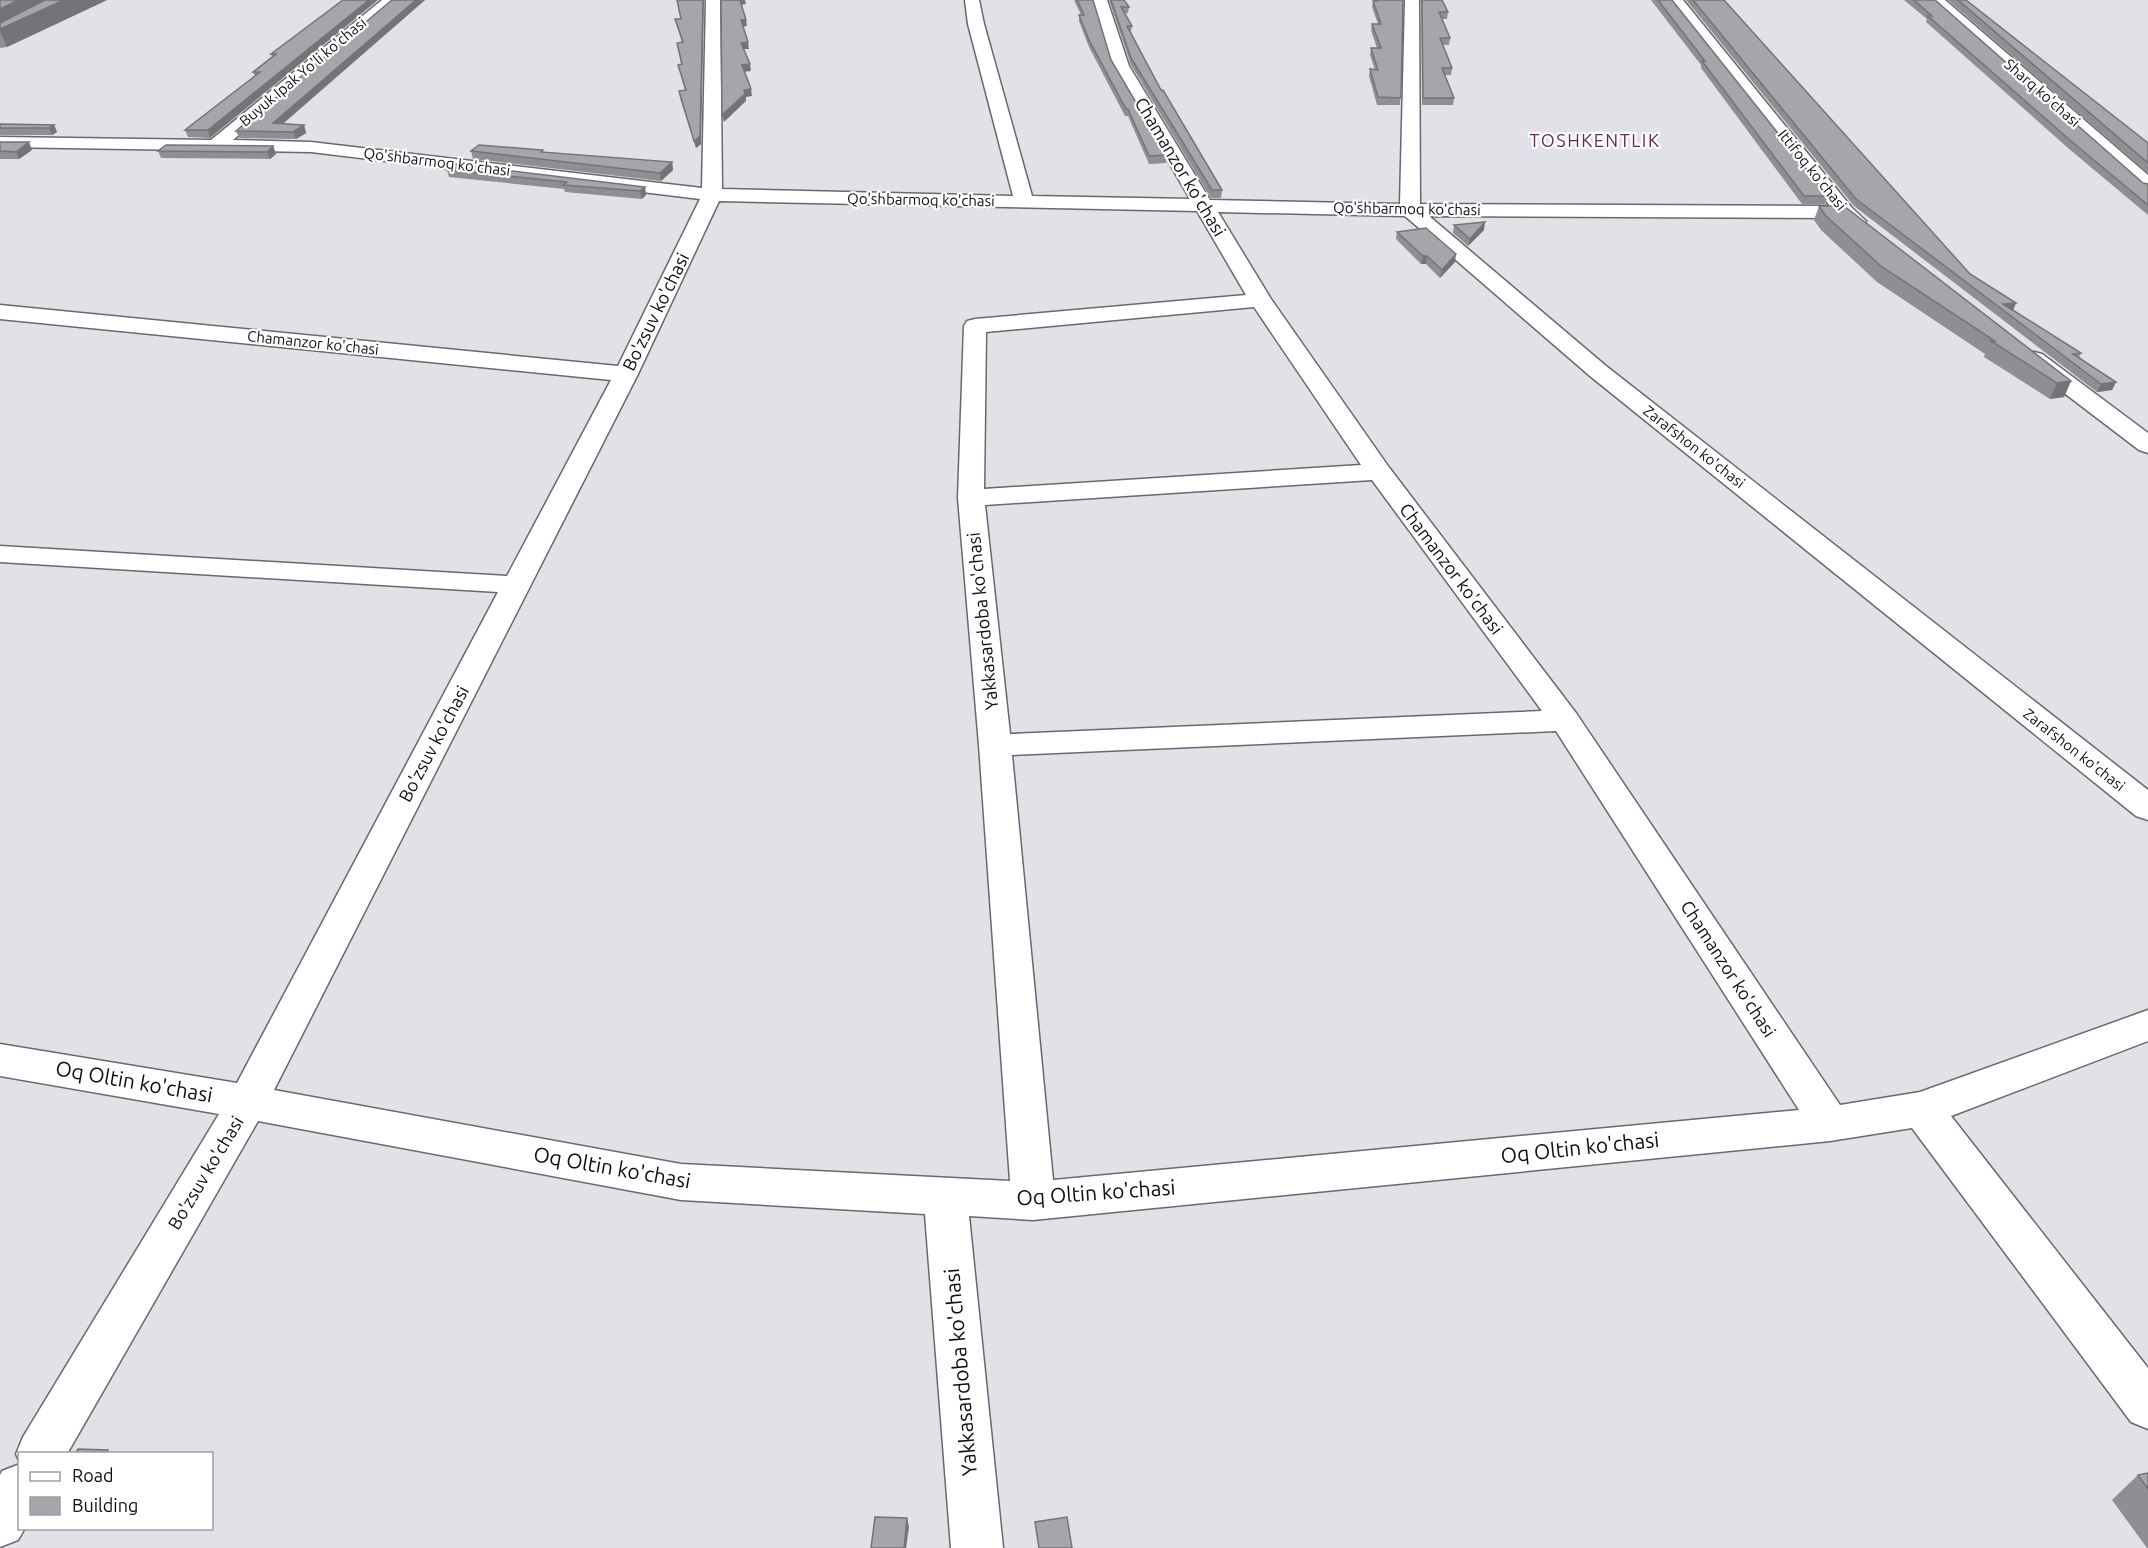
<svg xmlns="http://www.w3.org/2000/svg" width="2148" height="1548" viewBox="0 0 2148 1548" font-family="Ubuntu,sans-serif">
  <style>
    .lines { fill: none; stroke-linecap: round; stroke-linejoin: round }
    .street-casing { stroke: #68686e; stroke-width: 3 }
    .street { fill: #fff; fill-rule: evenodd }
    .wall { fill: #8e8e93 }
    .shaded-wall { fill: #747478 }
    .building { fill: #a5a5ab; stroke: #747478; stroke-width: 1.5 }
    .labels { text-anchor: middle; stroke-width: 4.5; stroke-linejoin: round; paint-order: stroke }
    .far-street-label { font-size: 15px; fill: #0e0e10; stroke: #fff }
    .far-quarter-label { font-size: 18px; letter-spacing: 1.5px; fill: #632b58; stroke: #fff }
    .street-label { font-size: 18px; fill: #0e0e10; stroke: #fff }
    .near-street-label { font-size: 21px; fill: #0e0e10; stroke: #fff }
  </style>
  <rect width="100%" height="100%" fill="#e1e1e8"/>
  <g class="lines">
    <!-- street casing -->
    <g class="street-casing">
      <g id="street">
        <path d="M382,0H398L233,140L311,142L702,188L706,0H720L722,189L1013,196L968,24L965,0H979L984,24L1032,196L1190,199L1113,66L1093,0H1107L1129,66L1210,200L1400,204L1405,0H1419L1420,204L1830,206L1668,0H1683L1852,208L1866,221L1863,225H1849L1840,218L1429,216L1606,366L2148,790V820L2136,816L1590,376L1405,216L1218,212L1271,299L1388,466L1576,713L1840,1105L1920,1092L2148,1010V1041L1951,1116L2148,1368V1429L2131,1422L1912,1128L1830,1141L1033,1220L969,1216L1003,1548H951L925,1214L681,1200L258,1121L67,1454H20V1463L16,1454L23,1437L219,1114L0,1076V1044L237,1083L498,592L0,562V546L507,576L611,380L0,319V305L618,366L700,199L311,152L0,147V137L211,140ZM719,201L1197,211L1246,295L975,319L967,321L964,326L958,498L979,745L1010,1181L681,1164L274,1090L638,374ZM1254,307L1361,465L984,489L986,332ZM1372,480L1542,711L1010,734L985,505ZM1556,731L1799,1110L1053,1180L1012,755Z"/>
        <polygon points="1929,0 1945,0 2148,175 2148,191 2141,189"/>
        <polygon points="2034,352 2042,354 2148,433 2148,453 2139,450 2026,364 2022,359 2026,354"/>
        <polygon points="20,1464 20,1528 25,1528 18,1540 0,1547 0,1475 2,1471"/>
      </g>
    </g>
    <!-- street -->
    <use href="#street" class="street"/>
  </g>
  <!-- wall -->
  <g class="wall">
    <polygon points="0,0 107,0 7,47 0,48"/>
    <polygon points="343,0 210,138 188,137 185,130 255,76 253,72 272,57 271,54"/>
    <polygon points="392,0 425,0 283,124 304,125 306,133 296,139 239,138 236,131"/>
    <polygon points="1074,0 1093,0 1111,60 1167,155 1166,163 1149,164 1128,116 1125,116 1089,47 1079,21 1079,15 1081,15"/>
    <polygon points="1109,0 1124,0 1129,7 1128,13 1124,14 1132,26 1131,32 1161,90 1222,190 1221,198 1211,198 1131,65"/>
    <polygon points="1374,0 1403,0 1400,105 1377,105 1369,76 1370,69 1375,70 1370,55 1371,48 1377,48 1371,30 1372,24 1378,24 1372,7 1373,1 1374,1"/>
    <polygon points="1421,0 1442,0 1448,12 1447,19 1442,19 1450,38 1449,45 1442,45 1452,68 1451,75 1445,75 1454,98 1453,105 1422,105"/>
    <polygon points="1651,0 1672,0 1828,196 1825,204 1802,204 1701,68 1701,65"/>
    <polygon points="1686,0 1724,0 1970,274 2013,311 2081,353 2079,358 2116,382 2112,390 2097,392 1854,206"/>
    <polygon points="1904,0 1935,0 2143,183 2148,184 2148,215 2068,148 1926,22 1927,19"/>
    <polygon points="1948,0 1966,0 2148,143 2148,173"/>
    <polygon points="675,19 680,19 701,144 696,148 680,98 679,91 685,90 678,65 681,64 677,43 682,42 677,26"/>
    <polygon points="0,124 54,125 57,132 52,135 0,135"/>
    <polygon points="0,142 32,150 19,159 0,159"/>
    <polygon points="273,146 276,154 270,159 161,158 158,151"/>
    <polygon points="471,151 543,152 672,162 673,170 661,181 473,159"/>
    <polygon points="447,170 645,187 646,195 642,199 565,192 564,189 449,177"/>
    <polygon points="1819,206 2071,381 2064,397 2050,399 1984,357 1985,354 1877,282 1821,230 1814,220"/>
    <polygon points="1454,225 1484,230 1468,246 1453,233"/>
    <polygon points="1397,232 1455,262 1440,278 1426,264 1421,264 1396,239"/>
    <polygon points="2148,1473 2148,1548 2147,1548 2112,1500 2138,1475"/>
  </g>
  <!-- shaded-wall -->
  <g class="shaded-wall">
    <polygon points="18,0 107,0 7,47 0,31 0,9"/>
    <polygon points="369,0 378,0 210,138 208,130"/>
    <polygon points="416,0 425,0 275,130 273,123"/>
    <polygon points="703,0 704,0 701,144 696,148 694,141"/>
    <polygon points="740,0 745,0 746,4 741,5"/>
    <polygon points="741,20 746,20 747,26 742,27"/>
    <polygon points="748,42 749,49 742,49 741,43"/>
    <polygon points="750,64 751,71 743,72 742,65"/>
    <polygon points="751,89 752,96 746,97 746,101 724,122 722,115 744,90"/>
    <polygon points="54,125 57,132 52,135 49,128"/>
    <polygon points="304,125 306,133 296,139 293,132"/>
    <polygon points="29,142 32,150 19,159 16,152"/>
    <polygon points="273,146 276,154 270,159 267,152"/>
    <polygon points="672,162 673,170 661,181 660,173"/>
    <polygon points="645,187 646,195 642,199 640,191"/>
    <polygon points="1485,222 1484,230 1468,246 1470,239"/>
    <polygon points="1456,254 1455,262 1440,278 1442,270"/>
    <polygon points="1423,256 1427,256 1426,264 1421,264"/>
    <polygon points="2016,303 2013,311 2003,304"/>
    <polygon points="2071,381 2064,397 2050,399 2057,383"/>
    <polygon points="2116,382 2112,390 2097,392 2101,384"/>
    <polygon points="907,1518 909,1527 906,1548 904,1548"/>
  </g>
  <!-- building -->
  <g class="building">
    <polygon points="0,0 18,0 0,9"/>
    <polygon points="45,0 64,0 0,29 0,23"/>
    <polygon points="343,0 369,0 208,130 185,130 260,72 253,72 276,54 271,54"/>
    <polygon points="392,0 416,0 273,123 304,125 293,132 236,131"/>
    <polygon points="677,0 703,0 700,136 694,141 679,91 686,90 678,65 682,64 677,43 683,42 675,19 681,19"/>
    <polygon points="721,0 740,0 746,20 741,20 748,42 741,43 750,64 742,65 751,89 744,90 745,94 722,115"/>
    <polygon points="1077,0 1093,0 1111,60 1167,155 1149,156 1128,109 1126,109 1089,40 1079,15 1084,15"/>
    <polygon points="1111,0 1124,0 1129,7 1121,7 1132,26 1127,26 1161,90 1163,90 1222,190 1212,190 1131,58"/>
    <polygon points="1377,0 1403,0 1401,98 1378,97 1370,69 1378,70 1371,48 1381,48 1372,24 1381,24 1373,1 1377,1"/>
    <polygon points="1422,0 1442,0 1448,12 1439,12 1450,38 1440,38 1452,68 1442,68 1454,98 1423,98"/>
    <polygon points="1658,0 1672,0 1828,196 1804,196 1702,61 1705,61"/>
    <polygon points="1693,0 1724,0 1970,274 2016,303 2003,304 2081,353 2073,354 2116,382 2101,384 1856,199"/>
    <polygon points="1914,0 1935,0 2143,183 2148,184 2148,205 2071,141 1928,16 1932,16"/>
    <polygon points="1958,0 1966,0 2148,143 2148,163"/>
    <polygon points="0,124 54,125 49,128 0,128"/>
    <polygon points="0,142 29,142 16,152 0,151"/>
    <polygon points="166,145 273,146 267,152 158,151"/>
    <polygon points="479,145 543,150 541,152 672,162 660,173 471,151"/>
    <polygon points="454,164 645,187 640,191 563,185 567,182 447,170"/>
    <polygon points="1819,206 1844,206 2071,381 2057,383 1991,341 1995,341 1882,267 1826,216"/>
    <polygon points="1485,222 1470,239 1454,225"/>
    <polygon points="1426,228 1456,254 1442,270 1427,256 1423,256 1397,232"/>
    <polygon points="78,1449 108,1450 107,1454 75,1454"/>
    <polygon points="2148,1473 2148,1489 2138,1475"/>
    <polygon points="875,1517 907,1518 904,1548 871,1548"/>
    <polygon points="1067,1517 1072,1548 1039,1548 1035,1522"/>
  </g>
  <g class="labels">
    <!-- far-street labels -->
    <g class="far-street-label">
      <text transform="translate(303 72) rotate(-40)" y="5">Buyuk Ipak Yo'li ko'chasi</text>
      <text transform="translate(2042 93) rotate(41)" y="5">Sharq ko'chasi</text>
      <text transform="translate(437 162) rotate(7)" y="5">Qo'shbarmoq ko'chasi</text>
      <text transform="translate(1812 170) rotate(51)" y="5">Ittifoq ko'chasi</text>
      <text transform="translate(921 200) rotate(1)" y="5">Qo'shbarmoq ko'chasi</text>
      <text transform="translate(1407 209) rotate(1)" y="5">Qo'shbarmoq ko'chasi</text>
      <text transform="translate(313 343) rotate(6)" y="5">Chamanzor ko'chasi</text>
      <text transform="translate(1694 447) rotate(38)" y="5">Zarafshon ko'chasi</text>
      <text transform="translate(2074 750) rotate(38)" y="5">Zarafshon ko'chasi</text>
    </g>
    <!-- far-quarter labels -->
    <g class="far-quarter-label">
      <text x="1595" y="147">TOSHKENTLIK</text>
    </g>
    <!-- street labels -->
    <g class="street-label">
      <text transform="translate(1180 167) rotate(59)" y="6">Chamanzor ko'chasi</text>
      <text transform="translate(656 312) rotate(-64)" y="6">Bo'zsuv ko'chasi</text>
      <text transform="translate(1451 569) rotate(53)" y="6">Chamanzor ko'chasi</text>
      <text transform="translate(983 621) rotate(-96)" y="6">Yakkasardoba ko'chasi</text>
      <text transform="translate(434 744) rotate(-62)" y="6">Bo'zsuv ko'chasi</text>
      <text transform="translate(1728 969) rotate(57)" y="6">Chamanzor ko'chasi</text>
      <text transform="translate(206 1173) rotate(-59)" y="6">Bo'zsuv ko'chasi</text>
    </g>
    <!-- near-street labels -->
    <g class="near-street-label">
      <text transform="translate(134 1082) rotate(10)" y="7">Oq Oltin ko'chasi</text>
      <text transform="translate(1580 1148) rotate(-6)" y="7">Oq Oltin ko'chasi</text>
      <text transform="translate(612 1168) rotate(10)" y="7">Oq Oltin ko'chasi</text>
      <text transform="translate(1096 1193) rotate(-4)" y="7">Oq Oltin ko'chasi</text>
      <text transform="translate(961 1372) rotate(-95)" y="7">Yakkasardoba ko'chasi</text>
    </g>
  </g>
  <!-- legend -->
  <rect x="18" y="1452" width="195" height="78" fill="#ffffff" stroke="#9f9f9f" stroke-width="1.5"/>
  <rect x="30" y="1472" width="30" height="9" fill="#ffffff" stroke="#9f9f9f" stroke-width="1.5"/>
  <text x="72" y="1482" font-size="18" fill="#0e0e10">Road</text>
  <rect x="30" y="1497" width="30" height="18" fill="#a5a5ab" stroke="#9f9f9f" stroke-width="1.5"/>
  <text x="72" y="1512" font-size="18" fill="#0e0e10">Building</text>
</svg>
